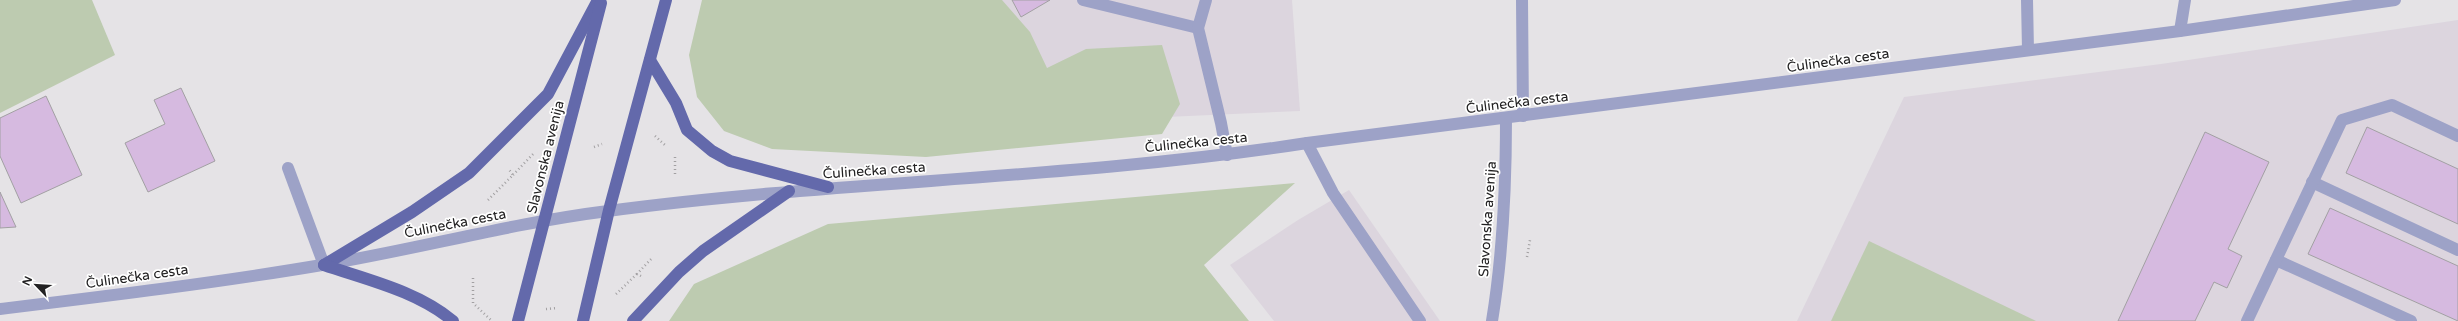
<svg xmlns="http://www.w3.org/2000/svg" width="2458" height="321" viewBox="0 0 2458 321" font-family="'Varela Round',sans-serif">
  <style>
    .built { fill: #dcd5de }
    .green { fill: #bdcbb0 }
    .building { fill: #d6bae0; stroke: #a2a0a3 }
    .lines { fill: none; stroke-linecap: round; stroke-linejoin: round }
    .path { stroke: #a2a0a2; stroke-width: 2.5; stroke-dasharray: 1 3; stroke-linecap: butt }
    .minor { stroke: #9da2c7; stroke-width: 12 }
    .major { stroke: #6369ab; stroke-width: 12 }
    .labels { text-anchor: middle; stroke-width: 3.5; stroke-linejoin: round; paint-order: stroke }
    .street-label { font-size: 14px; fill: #222122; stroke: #fff }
  </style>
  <rect width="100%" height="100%" fill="#e5e3e6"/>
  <!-- built -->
  <g class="built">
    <polygon points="734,0 1292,0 1300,111 789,134"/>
    <polygon points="2458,20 2458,321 1797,321 1904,97 2161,64"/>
    <polygon points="1349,190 1440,321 1274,321 1230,265 1298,220"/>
  </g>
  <!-- green -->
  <g class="green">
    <polygon points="0,0 92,0 115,55 0,113"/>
    <polygon points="702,0 1002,0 1030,32 1047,68 1086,49 1162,45 1180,104 1162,134 926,157 772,149 724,131 697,97 689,55"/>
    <polygon points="1295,183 1204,265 1249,321 669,321 694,284 828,224"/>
    <polygon points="1869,241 2036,321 1831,321"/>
  </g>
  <!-- building -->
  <g class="building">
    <polygon points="1012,0 1050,0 1021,17"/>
    <polygon points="181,88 215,161 148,192 125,143 165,124 154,100"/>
    <polygon points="46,96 82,175 21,203 0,156 0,118"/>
    <polygon points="2367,127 2458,169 2458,224 2346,173"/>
    <polygon points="2205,132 2269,162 2228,249 2242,256 2227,288 2214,282 2195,321 2118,321"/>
    <polygon points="0,192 16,227 0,228"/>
    <polygon points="2330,208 2458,266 2458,321 2308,254"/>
  </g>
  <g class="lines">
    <!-- path -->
    <g class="path">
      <polyline points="655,136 665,145"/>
      <polyline points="594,147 602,144"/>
      <polyline points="675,174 675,154"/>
      <polyline points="513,175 535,152"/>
      <polyline points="488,200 513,175 508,168"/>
      <polyline points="1527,257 1530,240"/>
      <polyline points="641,276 637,274 653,257"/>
      <polyline points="473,278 473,303 491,320"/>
      <polyline points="616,294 637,274"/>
      <polyline points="546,309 557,308"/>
    </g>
    <!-- minor -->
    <g class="minor">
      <polyline points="1083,0 1198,28"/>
      <polyline points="1206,0 1198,28 1221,123 1227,155"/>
      <polyline points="1522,0 1523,116"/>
      <polyline points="2027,0 2028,50"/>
      <polyline points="2180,31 2185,0"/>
      <polyline points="1307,143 1333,193 1420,321"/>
      <polyline points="288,168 324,265"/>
      <polyline points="2312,182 2458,250"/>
      <polyline points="2276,260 2411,321"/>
      <path d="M0,309C107,296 215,283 322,265C418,249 512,223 608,211C841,180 1076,179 1307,143L2180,31L2395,0"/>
      <path d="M1492,321C1503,254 1506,186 1506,119"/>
      <polyline points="2247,321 2342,120 2392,105 2458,136"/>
    </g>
    <!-- major -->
    <g class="major">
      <polyline points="650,60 676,103 687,130 712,151 730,161 828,187"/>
      <polyline points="324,265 412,212 469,173 548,94 598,0"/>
      <path d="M324,265C368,280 417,291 453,321"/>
      <polyline points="518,321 601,3"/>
      <polyline points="583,321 609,210 666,0"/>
      <polyline points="633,321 679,272 703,251 789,191"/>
    </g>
  </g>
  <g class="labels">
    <!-- street labels -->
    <g class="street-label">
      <text transform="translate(1838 60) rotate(-8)" y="5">Čulinečka cesta</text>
      <text transform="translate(1517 102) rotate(-7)" y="5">Čulinečka cesta</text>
      <text transform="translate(1196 142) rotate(-6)" y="5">Čulinečka cesta</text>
      <text transform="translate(545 157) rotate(-76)" y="5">Slavonska avenija</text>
      <text transform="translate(874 170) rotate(-4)" y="5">Čulinečka cesta</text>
      <text transform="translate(1487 219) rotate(-86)" y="5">Slavonska avenija</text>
      <text transform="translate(455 223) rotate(-11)" y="5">Čulinečka cesta</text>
      <text transform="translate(137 276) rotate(-8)" y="5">Čulinečka cesta</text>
    </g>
  </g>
  <!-- north arrow -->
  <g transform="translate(36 285) rotate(295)" stroke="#ffffff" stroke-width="3" paint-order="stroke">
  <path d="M0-3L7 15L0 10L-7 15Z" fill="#222122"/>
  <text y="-6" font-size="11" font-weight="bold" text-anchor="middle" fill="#222122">N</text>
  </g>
</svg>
